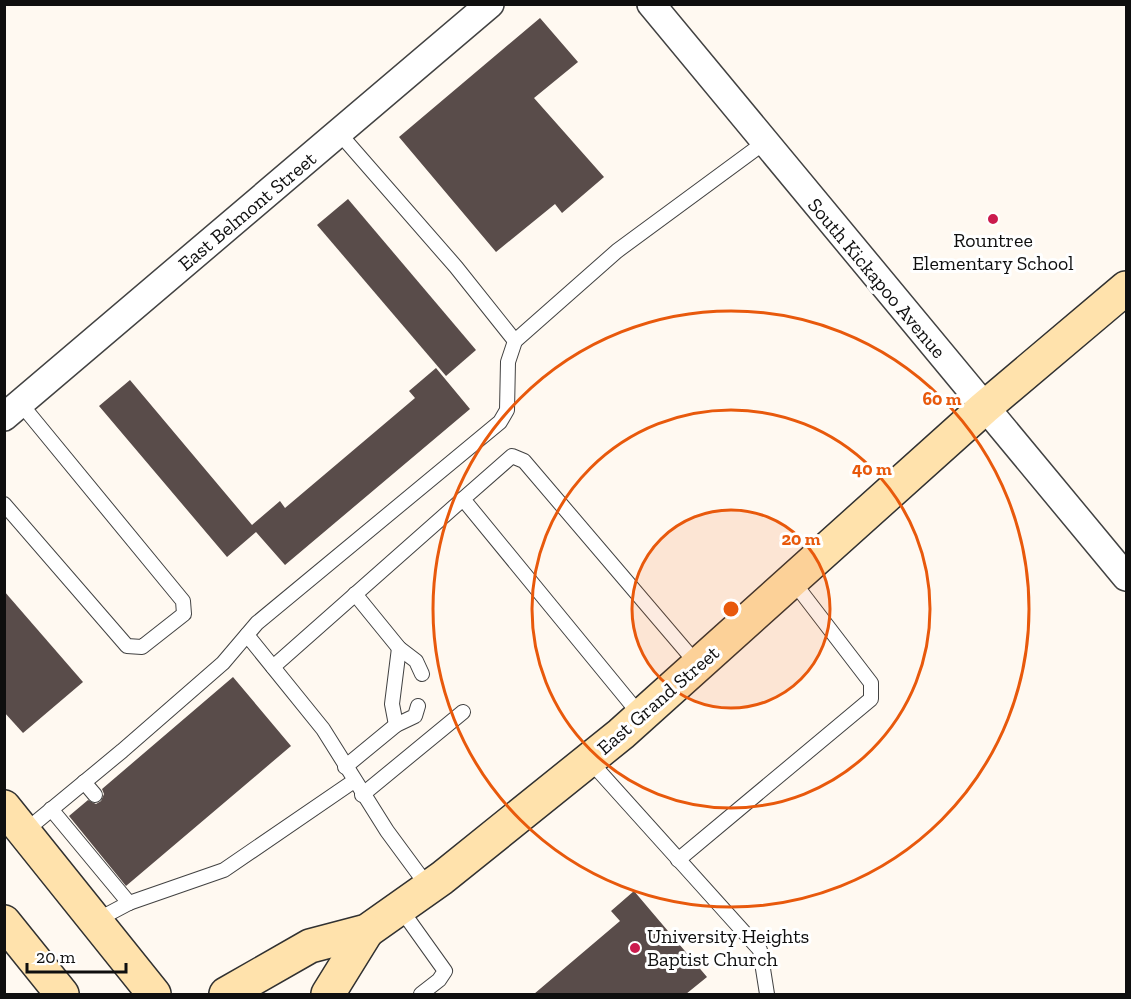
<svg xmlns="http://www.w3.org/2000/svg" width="1131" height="999" viewBox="0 0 1131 999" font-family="'Zilla Slab',serif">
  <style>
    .building { fill: #594c4a }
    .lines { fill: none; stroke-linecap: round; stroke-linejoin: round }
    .service-casing { stroke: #424242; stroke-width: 16 }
    .minor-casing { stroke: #424242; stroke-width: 30 }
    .secondary-casing { stroke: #313131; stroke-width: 36 }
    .service { stroke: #fff; stroke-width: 14 }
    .minor { stroke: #fff; stroke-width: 27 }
    .secondary { stroke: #ffe2ac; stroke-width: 33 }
    .ring { fill: none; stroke: #e8590c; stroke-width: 3 }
    .poi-dot { fill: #cb1b4d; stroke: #fff; stroke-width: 2 }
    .labels { text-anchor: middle; stroke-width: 6; stroke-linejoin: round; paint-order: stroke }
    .street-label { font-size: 20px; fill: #0f0f0f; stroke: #fff }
    .poi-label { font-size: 20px; fill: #0f0f0f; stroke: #fff }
    .centre { fill: #e8590c; stroke: #fff; stroke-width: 3 }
    .ring-label { font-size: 18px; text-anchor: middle; font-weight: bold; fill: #e8590c; stroke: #fff; stroke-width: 6; stroke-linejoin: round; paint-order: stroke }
  </style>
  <rect width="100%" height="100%" fill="#fff9f1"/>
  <!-- building -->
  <g class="building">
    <polygon points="540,18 578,62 534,98 604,177 562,213 555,204 496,252 399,137"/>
    <polygon points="348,199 476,350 446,376 317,225"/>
    <polygon points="436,368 470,409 285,565 256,532 227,557 99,406 130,380 252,525 280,501 285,508 415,398 409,391"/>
    <polygon points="4,591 83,682 23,733 4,712"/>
    <polygon points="233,677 291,746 126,886 69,816 88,800 96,804 101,801 104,794 102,789"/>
    <polygon points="634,891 707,977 686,994 534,994 620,921 611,911"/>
  </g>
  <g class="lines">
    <!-- service casing -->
    <g class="service-casing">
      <g id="service">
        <polyline points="339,133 456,267 515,341"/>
        <polyline points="4,504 127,646 142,647 184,614 183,601 21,404"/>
        <polyline points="355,594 399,648 416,661 422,674"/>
        <polyline points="247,635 323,729 387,831 429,888"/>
        <polyline points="273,667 463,499"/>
        <polyline points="641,716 463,499 512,456 524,461 698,665"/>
        <polyline points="396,725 392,704 399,648"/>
        <polyline points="589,760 760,950 767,994"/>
        <polyline points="345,767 396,725 415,716 418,706"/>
        <polyline points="84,782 95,795"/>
        <polyline points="362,795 463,712"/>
        <polyline points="51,809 129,903"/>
        <polyline points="24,832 122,751 223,663 257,623 500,422 507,410 508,362 515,341 617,251 765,142"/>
        <polyline points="678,860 871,699 871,683 792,580"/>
        <polyline points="400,908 445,971 439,980 421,994"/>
        <polyline points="95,921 129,903 224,870 354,781"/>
      </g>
    </g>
    <!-- minor casing -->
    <g class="minor-casing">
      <g id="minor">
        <polyline points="651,4 1126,577"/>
        <polyline points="4,417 490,4"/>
      </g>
    </g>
    <!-- secondary casing -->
    <g class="secondary-casing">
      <g id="secondary">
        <polyline points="4,807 154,994"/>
        <polyline points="4,922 62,994"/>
        <polyline points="226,994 310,946 367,931 442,878 621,734 984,408 1126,288"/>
        <polyline points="328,994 367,931"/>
      </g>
    </g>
    <!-- service -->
    <use href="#service" class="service"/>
    <!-- minor -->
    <use href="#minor" class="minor"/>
    <!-- secondary -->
    <use href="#secondary" class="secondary"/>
  </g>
  <!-- distance rings -->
  <circle cx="731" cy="609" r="99" fill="#e8590c" fill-opacity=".12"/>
  <g class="ring">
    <circle cx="731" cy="609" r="99"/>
    <circle cx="731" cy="609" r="199"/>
    <circle cx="731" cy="609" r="298"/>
  </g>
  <!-- markers -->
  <g class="poi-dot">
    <circle cx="993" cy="219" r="6"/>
    <circle cx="635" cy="948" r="6"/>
  </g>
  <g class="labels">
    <!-- street labels -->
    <g class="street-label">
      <text transform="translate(247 211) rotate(-40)" y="7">East Belmont Street</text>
      <text transform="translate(877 278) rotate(50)" y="7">South Kickapoo Avenue</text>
      <text transform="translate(658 700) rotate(-41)" y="7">East Grand Street</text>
    </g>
    <!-- poi labels -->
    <g class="poi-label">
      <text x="993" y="247">Rountree<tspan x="993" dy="23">Elementary School</tspan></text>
      <text x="647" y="943" text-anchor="start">University Heights<tspan x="647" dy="23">Baptist Church</tspan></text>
    </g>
  </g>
  <circle cx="731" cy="609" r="9" class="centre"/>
  <g class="ring-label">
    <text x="942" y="405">60 m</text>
    <text x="872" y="475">40 m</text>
    <text x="801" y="545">20 m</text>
  </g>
  <!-- border -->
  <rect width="1131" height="999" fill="none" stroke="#0f0f0f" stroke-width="12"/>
  <!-- scale -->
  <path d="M27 963v9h99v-9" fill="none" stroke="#0f0f0f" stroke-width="3"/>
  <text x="36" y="963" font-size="18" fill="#0f0f0f" stroke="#ffffff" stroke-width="4.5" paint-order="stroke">20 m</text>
</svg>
